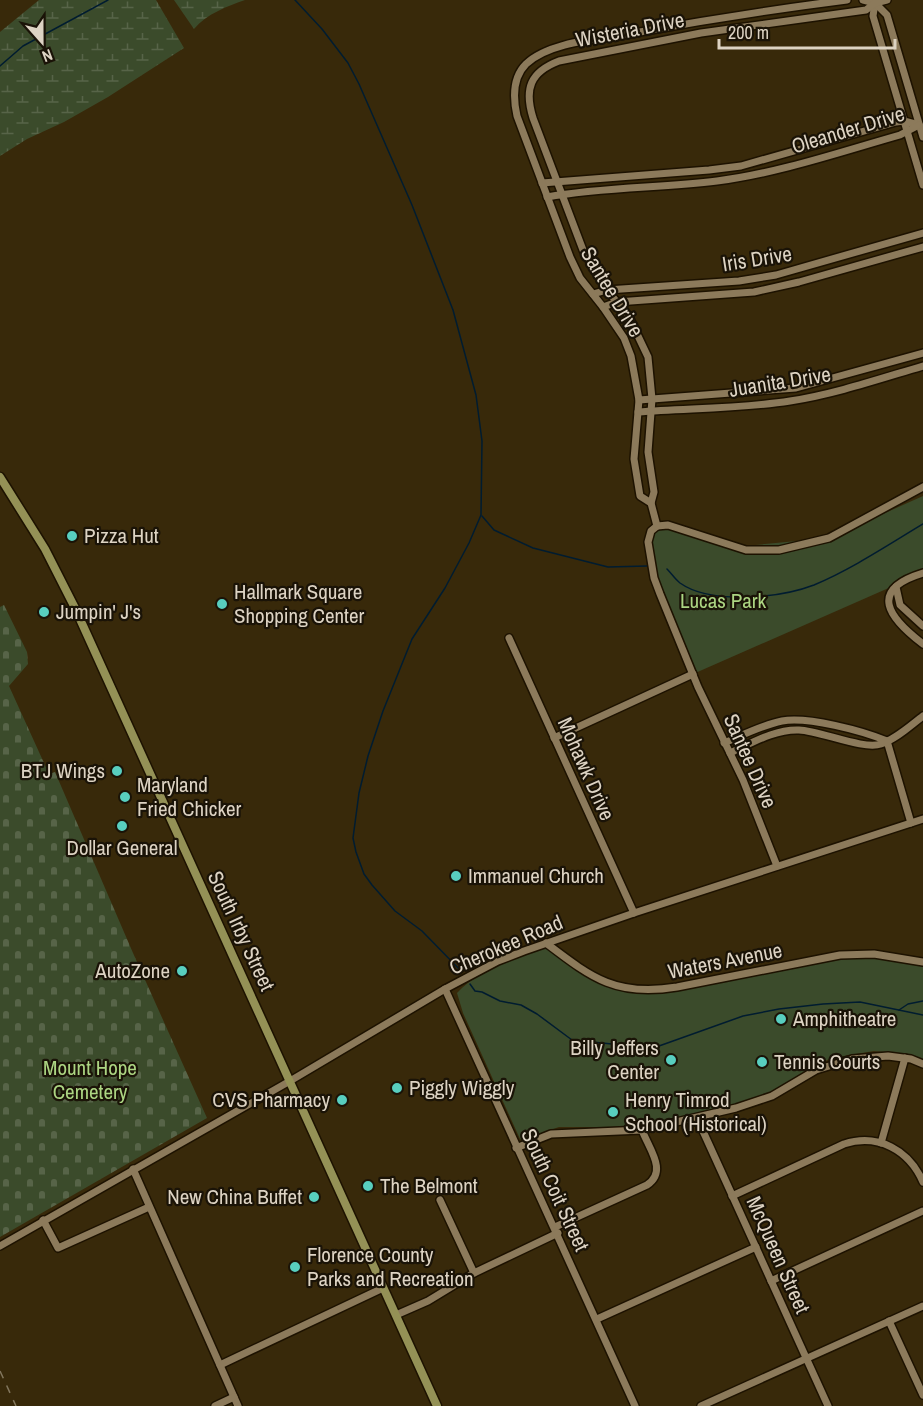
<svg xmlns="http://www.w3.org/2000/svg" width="923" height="1406" viewBox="0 0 923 1406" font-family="'Archivo Narrow',sans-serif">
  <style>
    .wetland { fill: url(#wetland-marsh) }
    .cemetery { fill: url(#cemetery-stones) }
    .park { fill: #3b4b2b }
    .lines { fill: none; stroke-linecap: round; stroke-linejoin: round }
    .stream { stroke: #001c30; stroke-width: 1.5 }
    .minor-casing { stroke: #1d1200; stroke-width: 10 }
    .major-casing { stroke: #1d1200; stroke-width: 11 }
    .minor { stroke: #8c7a5b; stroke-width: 7 }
    .major { stroke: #949156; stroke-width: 8 }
    .rail { stroke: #82765d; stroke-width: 1.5; stroke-dasharray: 8 8; stroke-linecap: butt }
    .poi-dot { fill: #58cebf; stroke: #1a1307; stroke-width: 2 }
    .labels { text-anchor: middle; stroke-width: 4.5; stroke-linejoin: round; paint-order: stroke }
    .street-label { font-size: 21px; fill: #ddd3c3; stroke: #1a1307 }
    .poi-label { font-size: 21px; fill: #ddd3c3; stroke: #1a1307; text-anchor: start }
    .park-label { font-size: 21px; fill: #acd582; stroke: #1a1307 }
  </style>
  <defs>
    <pattern id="wetland-marsh" width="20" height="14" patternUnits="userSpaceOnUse" patternTransform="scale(1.5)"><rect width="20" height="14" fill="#3b4b2b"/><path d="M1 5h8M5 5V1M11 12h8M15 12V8" fill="none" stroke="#576448"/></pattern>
    <pattern id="cemetery-stones" width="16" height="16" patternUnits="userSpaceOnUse" patternTransform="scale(1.5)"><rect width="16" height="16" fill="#3b4b2b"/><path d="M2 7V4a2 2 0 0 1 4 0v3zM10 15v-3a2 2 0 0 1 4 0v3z" fill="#576448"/></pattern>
  </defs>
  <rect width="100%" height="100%" fill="#38290a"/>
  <!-- wetland -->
  <g class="wetland">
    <polygon points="39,0 156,0 184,48 108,97 64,122 27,139 0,156 0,32"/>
    <path d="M174,0H245C228,6 206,14 194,29Z"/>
  </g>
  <!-- cemetery -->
  <polygon class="cemetery" points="4,605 27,652 28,664 9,686 49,774 55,772 133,953 207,1118 0,1237 0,607"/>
  <!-- park -->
  <g class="park">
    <polygon points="923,496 923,576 900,583 693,674 660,594 648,542 662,524 734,547 829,538"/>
    <path d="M547,947C582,973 602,990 647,992L832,958C864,956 892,958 923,965V1060L906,1054L874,1051L844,1056L829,1059L763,1096L743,1102L660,1123L619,1127H559L522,1140L520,1139L463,1013L457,993C480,968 516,958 547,947Z"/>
  </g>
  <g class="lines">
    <!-- stream -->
    <g class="stream">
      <polyline points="295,0 322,29 348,63 359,84 412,205 453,310 476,395 482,441 481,515 469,543 445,588 412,639 383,711 368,756 359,793 353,838 356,852 364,874 372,885 395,911 422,931 462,972"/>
      <polyline points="0,66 23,46 108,0"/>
      <polyline points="482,516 494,530 533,548 608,567 647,566"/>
      <path d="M667,569C671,573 675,579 680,583C711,605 780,598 814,585C852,569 888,545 923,524"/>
      <polyline points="470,984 475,991 482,992 500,1001 521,1005 537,1014 572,1040 632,1046 659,1046 743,1016 779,1009 823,1004 860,1002 923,1015"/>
      <polyline points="899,1010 908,1004 923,1001"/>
    </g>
    <!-- minor casing -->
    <g class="minor-casing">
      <g id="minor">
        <polyline points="863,0 875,3"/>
        <polyline points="875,3 873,16 923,185"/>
        <polyline points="875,3 887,15 923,137"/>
        <polyline points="542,183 709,170 741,166 896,122 904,121 919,125"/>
        <path d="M547,197C603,187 661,188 717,181C779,173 840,152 900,135L919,125"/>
        <polyline points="593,294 607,290 739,281 776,275 923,233"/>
        <polyline points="603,307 617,302 754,292 799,282 923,247"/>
        <polyline points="639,400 796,388 923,353"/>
        <path d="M638,412C689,408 739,409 790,401C835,394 879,379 923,366"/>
        <path d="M651,503L640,496L634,459L639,400L631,356L624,338L603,307L580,278L570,257L517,116C513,98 512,78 526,64C550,41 602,39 634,33C705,20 776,9 847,0"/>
        <path d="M657,526L651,503L654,492L648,452L652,399L648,357L629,317L607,290L583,250L533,118C524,89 530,72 559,61L701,33L866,10L875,3L887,0"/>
        <polyline points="657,526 651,531 648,542 654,578 660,594 698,687 743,780 777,866"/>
        <polyline points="657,526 668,525 746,550 779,550 829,538 923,487"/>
        <path d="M923,573C867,590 889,618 923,644"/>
        <polyline points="896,587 900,605 923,626"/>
        <polyline points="509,638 634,913"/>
        <polyline points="554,738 693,674"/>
        <polyline points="887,741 911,823"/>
        <path d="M724,743C743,735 762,725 782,721C807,716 863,731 887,741"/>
        <path d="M730,753C752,743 775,729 799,730C821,731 863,750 881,744C896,739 910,726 923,716"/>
        <path d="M546,943C592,978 616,997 677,987L840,955L874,954L923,962"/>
        <polyline points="445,989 635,1406"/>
        <polyline points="697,1118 828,1406"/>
        <polyline points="881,1143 905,1058"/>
        <polyline points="516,1148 551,1134 642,1130 736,1108 772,1096 816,1070 852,1059 888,1056 911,1059 923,1064"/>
        <polyline points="133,1169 238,1406"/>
        <path d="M732,1196L844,1144C878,1133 909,1150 923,1182"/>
        <polyline points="440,1200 474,1273"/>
        <polyline points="43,1220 58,1248 149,1207"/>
        <path d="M555,1227L647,1185C668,1171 649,1149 642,1130"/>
        <polyline points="0,1246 290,1081 445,989 498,961 524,951 634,913 923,819"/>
        <polyline points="771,1281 923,1211"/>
        <polyline points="396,1315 428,1301 474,1273 558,1233"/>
        <polyline points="597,1319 756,1247"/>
        <polyline points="889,1321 923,1395"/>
        <polyline points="220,1365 383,1288"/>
        <polyline points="215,1406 234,1397"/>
        <polyline points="701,1406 923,1306"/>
      </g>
    </g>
    <!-- major casing -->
    <g class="major-casing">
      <polyline id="major" points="0,477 45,549 75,608 437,1406"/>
    </g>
    <!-- minor -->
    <use href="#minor" class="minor"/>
    <!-- major -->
    <use href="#major" class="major"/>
    <!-- rail -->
    <polyline class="rail" points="0,1371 16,1406"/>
  </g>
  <!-- markers -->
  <g class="poi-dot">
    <circle cx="72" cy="536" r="6"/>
    <circle cx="222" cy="604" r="6"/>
    <circle cx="44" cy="612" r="6"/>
    <circle cx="117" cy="771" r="6"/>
    <circle cx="125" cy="797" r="6"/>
    <circle cx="122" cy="826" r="6"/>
    <circle cx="456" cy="876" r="6"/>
    <circle cx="182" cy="971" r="6"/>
    <circle cx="781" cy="1019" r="6"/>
    <circle cx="671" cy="1060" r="6"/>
    <circle cx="762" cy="1062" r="6"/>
    <circle cx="397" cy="1088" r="6"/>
    <circle cx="342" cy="1100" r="6"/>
    <circle cx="613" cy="1112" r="6"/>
    <circle cx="368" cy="1186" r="6"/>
    <circle cx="314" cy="1197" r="6"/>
    <circle cx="295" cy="1267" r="6"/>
  </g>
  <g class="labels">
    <!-- street labels -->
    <g class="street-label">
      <text transform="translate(630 30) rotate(-11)" y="7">Wisteria Drive</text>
      <text transform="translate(848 130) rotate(-17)" y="7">Oleander Drive</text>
      <text transform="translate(757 259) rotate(-9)" y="7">Iris Drive</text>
      <text transform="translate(612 292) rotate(59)" y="7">Santee Drive</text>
      <text transform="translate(780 382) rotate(-9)" y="7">Juanita Drive</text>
      <text transform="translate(750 761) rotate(66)" y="7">Santee Drive</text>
      <text transform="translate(586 769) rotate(66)" y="7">Mohawk Drive</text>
      <text transform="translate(241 931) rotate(65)" y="7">South Irby Street</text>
      <text transform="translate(506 945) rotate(-23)" y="7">Cherokee Road</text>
      <text transform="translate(725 961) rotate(-11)" y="7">Waters Avenue</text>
      <text transform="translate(555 1190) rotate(65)" y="7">South Coit Street</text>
      <text transform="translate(778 1255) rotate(66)" y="7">McQueen Street</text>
    </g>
    <!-- poi labels -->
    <g class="poi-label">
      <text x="84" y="543">Pizza Hut</text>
      <text x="234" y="599">Hallmark Square<tspan x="234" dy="24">Shopping Center</tspan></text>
      <text x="56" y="619">Jumpin' J's</text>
      <text x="105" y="778" text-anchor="end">BTJ Wings</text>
      <text x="137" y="792">Maryland<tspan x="137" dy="24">Fried Chicker</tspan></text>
      <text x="122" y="855" text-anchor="middle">Dollar General</text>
      <text x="468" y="883">Immanuel Church</text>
      <text x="170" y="978" text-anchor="end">AutoZone</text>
      <text x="793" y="1026">Amphitheatre</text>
      <text x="659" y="1055" text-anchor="end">Billy Jeffers<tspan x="659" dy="24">Center</tspan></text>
      <text x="774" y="1069">Tennis Courts</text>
      <text x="409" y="1095">Piggly Wiggly</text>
      <text x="330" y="1107" text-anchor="end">CVS Pharmacy</text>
      <text x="625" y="1107">Henry Timrod<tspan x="625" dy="24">School (Historical)</tspan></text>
      <text x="380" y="1193">The Belmont</text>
      <text x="302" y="1204" text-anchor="end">New China Buffet</text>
      <text x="307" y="1262">Florence County<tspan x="307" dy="24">Parks and Recreation</tspan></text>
    </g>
    <!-- park labels -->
    <g class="park-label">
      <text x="723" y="608">Lucas Park</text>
      <text x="90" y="1075">Mount Hope<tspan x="90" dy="24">Cemetery</tspan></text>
    </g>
  </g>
  <!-- north arrow -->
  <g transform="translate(42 42) rotate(159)" stroke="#1a1307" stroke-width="4.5" paint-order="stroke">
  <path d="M0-4.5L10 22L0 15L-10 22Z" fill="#ddd3c3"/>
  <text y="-9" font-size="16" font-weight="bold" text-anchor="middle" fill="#ddd3c3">N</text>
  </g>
  <!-- scale -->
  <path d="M719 39v9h176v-9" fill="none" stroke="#ddd3c3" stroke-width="3"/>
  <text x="728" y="39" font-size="18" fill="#ddd3c3" stroke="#1a1307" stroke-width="4.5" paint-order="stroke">200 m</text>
</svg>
